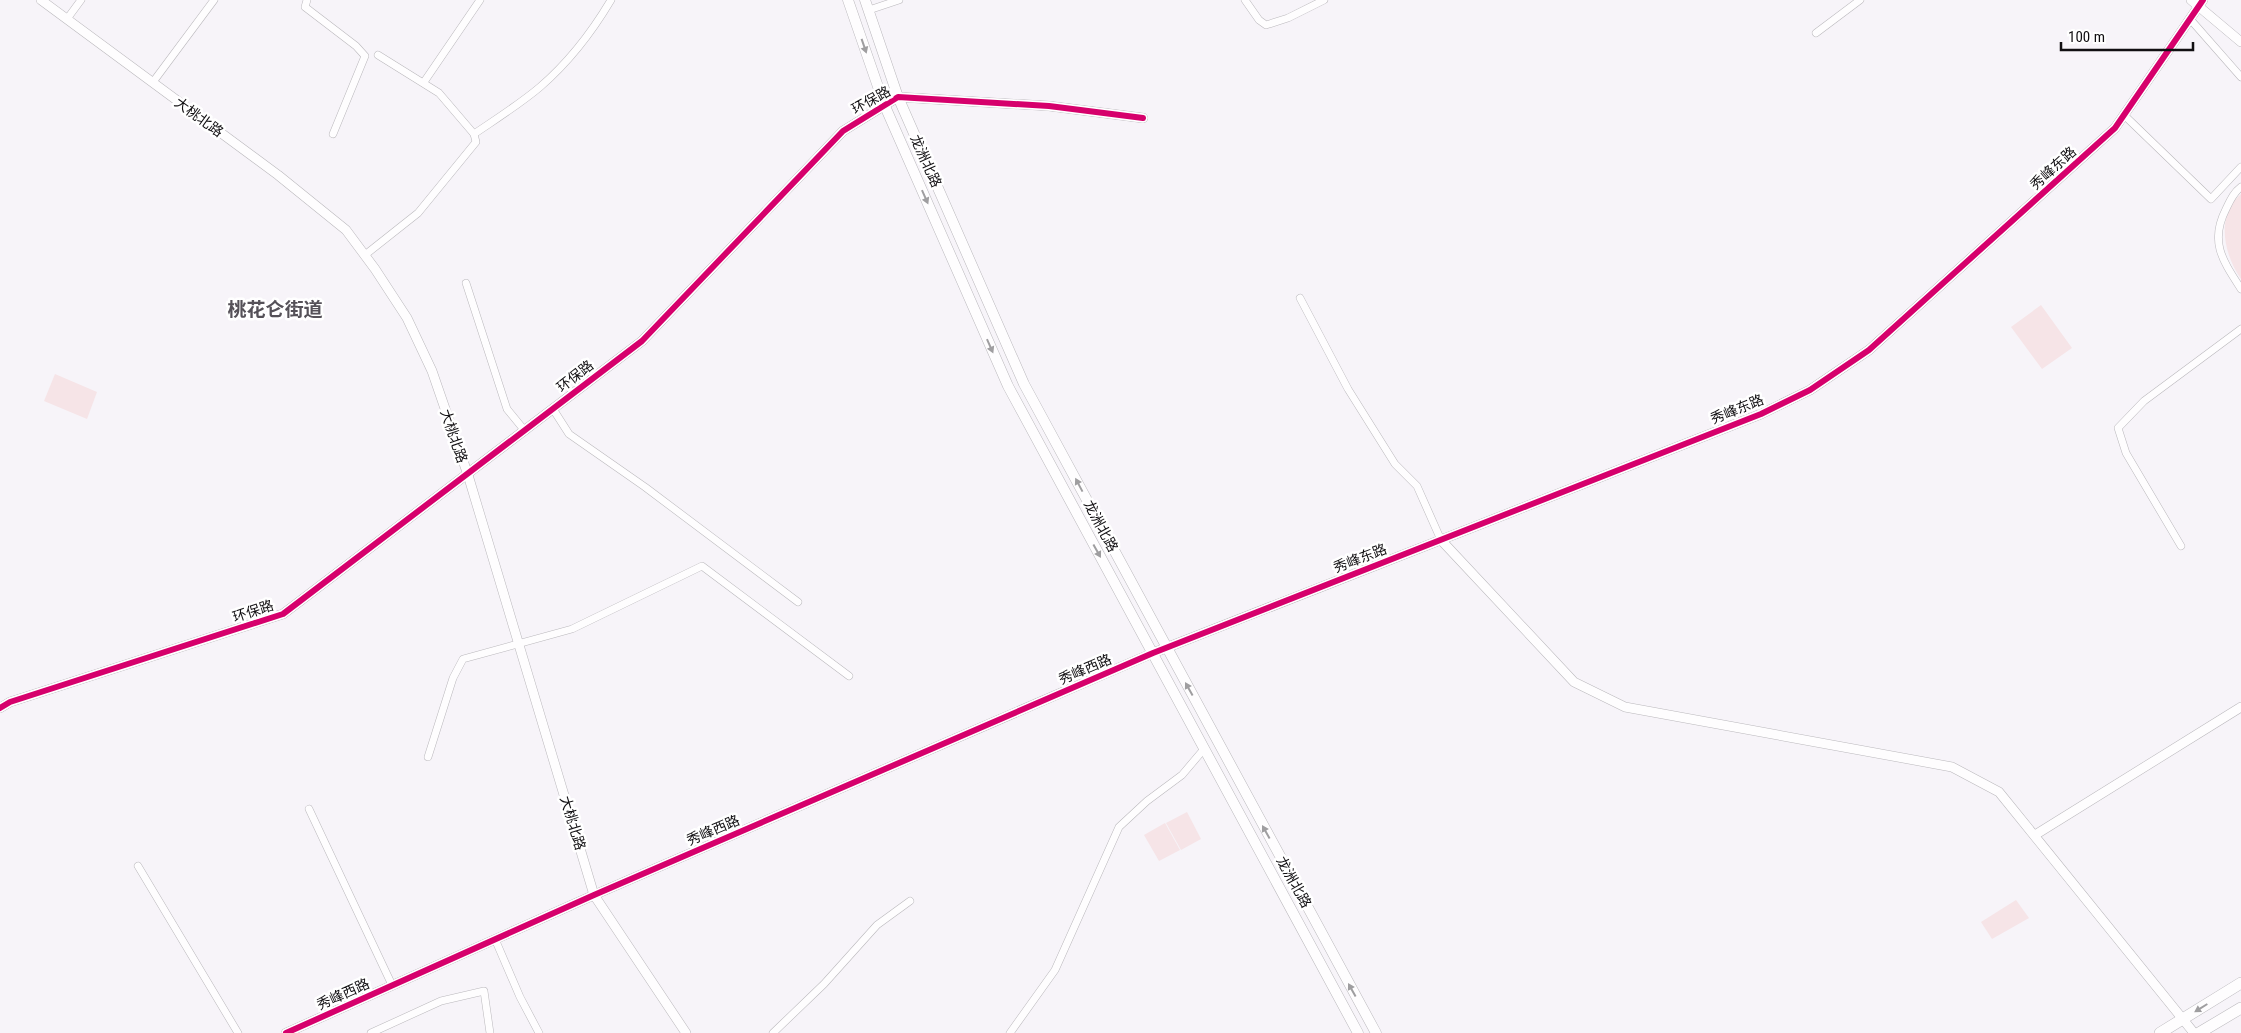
<svg xmlns="http://www.w3.org/2000/svg" width="2241" height="1033" viewBox="0 0 2241 1033" font-family="'Roboto Condensed','Noto Sans SC',sans-serif">
  <style>
    .green { fill: #f6e4e7 }
    .lines { fill: none; stroke-linecap: round; stroke-linejoin: round }
    .minor-casing { stroke: #bab8bc; stroke-width: 8 }
    .tertiary-casing { stroke: #bab8bc; stroke-width: 10 }
    .secondary-casing { stroke: #bab8bc; stroke-width: 11 }
    .primary-casing { stroke: #bab8bc; stroke-width: 12 }
    .minor { stroke: #fefdfe; stroke-width: 7 }
    .tertiary { stroke: #fefdfe; stroke-width: 9 }
    .secondary { stroke: #fefdfe; stroke-width: 10 }
    .primary { stroke: #fefdfe; stroke-width: 11 }
    .cycleway-casing { stroke: #fff; stroke-width: 9 }
    .cycleway { stroke: #d6006c; stroke-width: 6 }
    .oneway { fill: #9f9ea0 }
    .labels { text-anchor: middle; stroke-width: 5; stroke-linejoin: round; paint-order: stroke }
    .street-label { font-size: 14px; fill: #110f12; stroke: #fff }
    .district-label { font-size: 19px; font-weight: bold; fill: #555158; stroke: #fff }
  </style>
  <rect width="100%" height="100%" fill="#f7f4f9"/>
  <!-- green -->
  <g class="green">
    <path d="M2241,194V279C2224,255 2215,215 2241,194Z"/>
    <polygon points="2041,305 2072,348 2042,369 2011,327"/>
    <polygon points="55,374 97,392 87,419 44,401"/>
    <polygon points="1187,812 1201,839 1181,850 1166,823"/>
    <polygon points="1165,823 1180,850 1159,861 1144,835"/>
    <polygon points="2016,900 2029,918 1992,939 1981,922"/>
  </g>
  <g class="lines">
    <!-- minor casing -->
    <g class="minor-casing">
      <g id="minor">
        <polyline points="307,0 305,7 356,46 365,56 333,134"/>
        <polyline points="1245,0 1259,20 1266,25 1288,18 1324,0"/>
        <polyline points="869,10 899,0"/>
        <polyline points="67,19 81,0"/>
        <polyline points="2190,19 2241,77"/>
        <polyline points="1816,33 1860,0"/>
        <polyline points="153,82 214,0"/>
        <polyline points="424,82 480,0"/>
        <polyline points="2124,115 2211,199 2241,167"/>
        <path d="M474,134C496,119 520,104 540,87C569,62 592,32 611,0"/>
        <path d="M2241,187C2233,193 2230,201 2226,209C2209,242 2223,261 2241,289"/>
        <polyline points="365,255 418,213 476,142 474,134 439,93 378,55"/>
        <polyline points="466,283 507,409 525,431"/>
        <polyline points="1300,298 1348,389 1395,464 1417,486 1441,540"/>
        <polyline points="553,409 569,434 645,487 798,602"/>
        <polyline points="2181,546 2126,453 2118,428 2144,401 2241,329"/>
        <polyline points="428,757 453,678 463,659 572,629 702,566 849,676"/>
        <polyline points="309,809 392,985"/>
        <polyline points="138,866 238,1033"/>
        <polyline points="495,939 520,997 539,1033"/>
        <polyline points="371,1033 441,1001 484,991 490,1033"/>
        <polyline points="773,1033 824,984 877,925 910,901"/>
        <polyline points="1010,1033 1055,970 1119,827 1147,801 1182,775 1204,749"/>
      </g>
    </g>
    <!-- tertiary casing -->
    <g class="tertiary-casing">
      <g id="tertiary">
        <polyline points="41,0 278,175 346,230 375,269 407,318 432,371 468,475 594,895 686,1033"/>
        <polyline points="2191,0 2241,42"/>
        <polyline points="1441,540 1574,682 1625,707 1952,767 1999,792 2194,1033"/>
        <polyline points="0,708 10,702 283,614 642,341 843,131 898,97 1049,106 1143,118"/>
        <polyline points="2035,835 2241,707"/>
        <polyline points="286,1033 594,895 1153,653 1761,414 1810,390 1869,350 2115,128 2203,0"/>
      </g>
    </g>
    <!-- secondary casing -->
    <g class="secondary-casing">
      <g id="secondary">
        <polyline points="848,0 884,104 1008,386 1358,1033"/>
        <polyline points="865,0 898,97 1024,384 1376,1033"/>
      </g>
    </g>
    <!-- primary casing -->
    <g class="primary-casing">
      <g id="primary">
        <polyline points="2160,1033 2241,983"/>
        <polyline points="2199,1033 2241,1008"/>
      </g>
    </g>
    <!-- minor -->
    <use href="#minor" class="minor"/>
    <!-- tertiary -->
    <use href="#tertiary" class="tertiary"/>
    <!-- secondary -->
    <use href="#secondary" class="secondary"/>
    <!-- primary -->
    <use href="#primary" class="primary"/>
    <!-- cycleway casing -->
    <g class="cycleway-casing">
      <g id="cycleway">
        <polyline points="0,708 10,702 283,614 642,341 843,131 898,97 1049,106 1143,118"/>
        <polyline points="286,1033 594,895 1153,653 1761,414 1810,390 1869,350 2115,128 2203,0"/>
      </g>
    </g>
    <!-- cycleway -->
    <use href="#cycleway" class="cycleway"/>
  </g>
  <!-- one-way arrows -->
  <defs><path id="oneway-solid" d="M-6-.8H1V-3.2L6.5 0L1 3.2V.8H-6Z" transform="scale(1.25)"/></defs>
  <g class="oneway">
    <use href="#oneway-solid" transform="translate(864 46) rotate(71)"/>
    <use href="#oneway-solid" transform="translate(925 197) rotate(66)"/>
    <use href="#oneway-solid" transform="translate(990 346) rotate(66)"/>
    <use href="#oneway-solid" transform="translate(1079 485) rotate(-118)"/>
    <use href="#oneway-solid" transform="translate(1097 551) rotate(61)"/>
    <use href="#oneway-solid" transform="translate(1189 689) rotate(-119)"/>
    <use href="#oneway-solid" transform="translate(1266 832) rotate(-119)"/>
    <use href="#oneway-solid" transform="translate(1352 990) rotate(-119)"/>
    <use href="#oneway-solid" transform="translate(2201 1008) rotate(148)"/>
  </g>
  <g class="labels">
    <!-- street labels -->
    <g class="street-label">
      <text transform="translate(871 100) rotate(-29)" y="5">环保路</text>
      <text transform="translate(199 117) rotate(36)" y="5">大桃北路</text>
      <text transform="translate(926 161) rotate(66)" y="5">龙洲北路</text>
      <text transform="translate(2053 168) rotate(-42)" y="5">秀峰东路</text>
      <text transform="translate(575 376) rotate(-38)" y="5">环保路</text>
      <text transform="translate(1737 409) rotate(-22)" y="5">秀峰东路</text>
      <text transform="translate(454 436) rotate(71)" y="5">大桃北路</text>
      <text transform="translate(1101 526) rotate(62)" y="5">龙洲北路</text>
      <text transform="translate(1360 558) rotate(-21)" y="5">秀峰东路</text>
      <text transform="translate(253 611) rotate(-18)" y="5">环保路</text>
      <text transform="translate(1085 669) rotate(-23)" y="5">秀峰西路</text>
      <text transform="translate(573 823) rotate(73)" y="5">大桃北路</text>
      <text transform="translate(713 830) rotate(-23)" y="5">秀峰西路</text>
      <text transform="translate(1294 882) rotate(61)" y="5">龙洲北路</text>
      <text transform="translate(343 994) rotate(-24)" y="5">秀峰西路</text>
    </g>
    <!-- district labels -->
    <g class="district-label">
      <text x="275" y="316">桃花仑街道</text>
    </g>
  </g>
  <!-- scale -->
  <path d="M2061 42v8h132v-8" fill="none" stroke="#110f12" stroke-width="2.5"/>
  <text x="2068" y="42" font-size="15" fill="#110f12" stroke="#ffffff" stroke-width="4" paint-order="stroke">100 m</text>
</svg>
